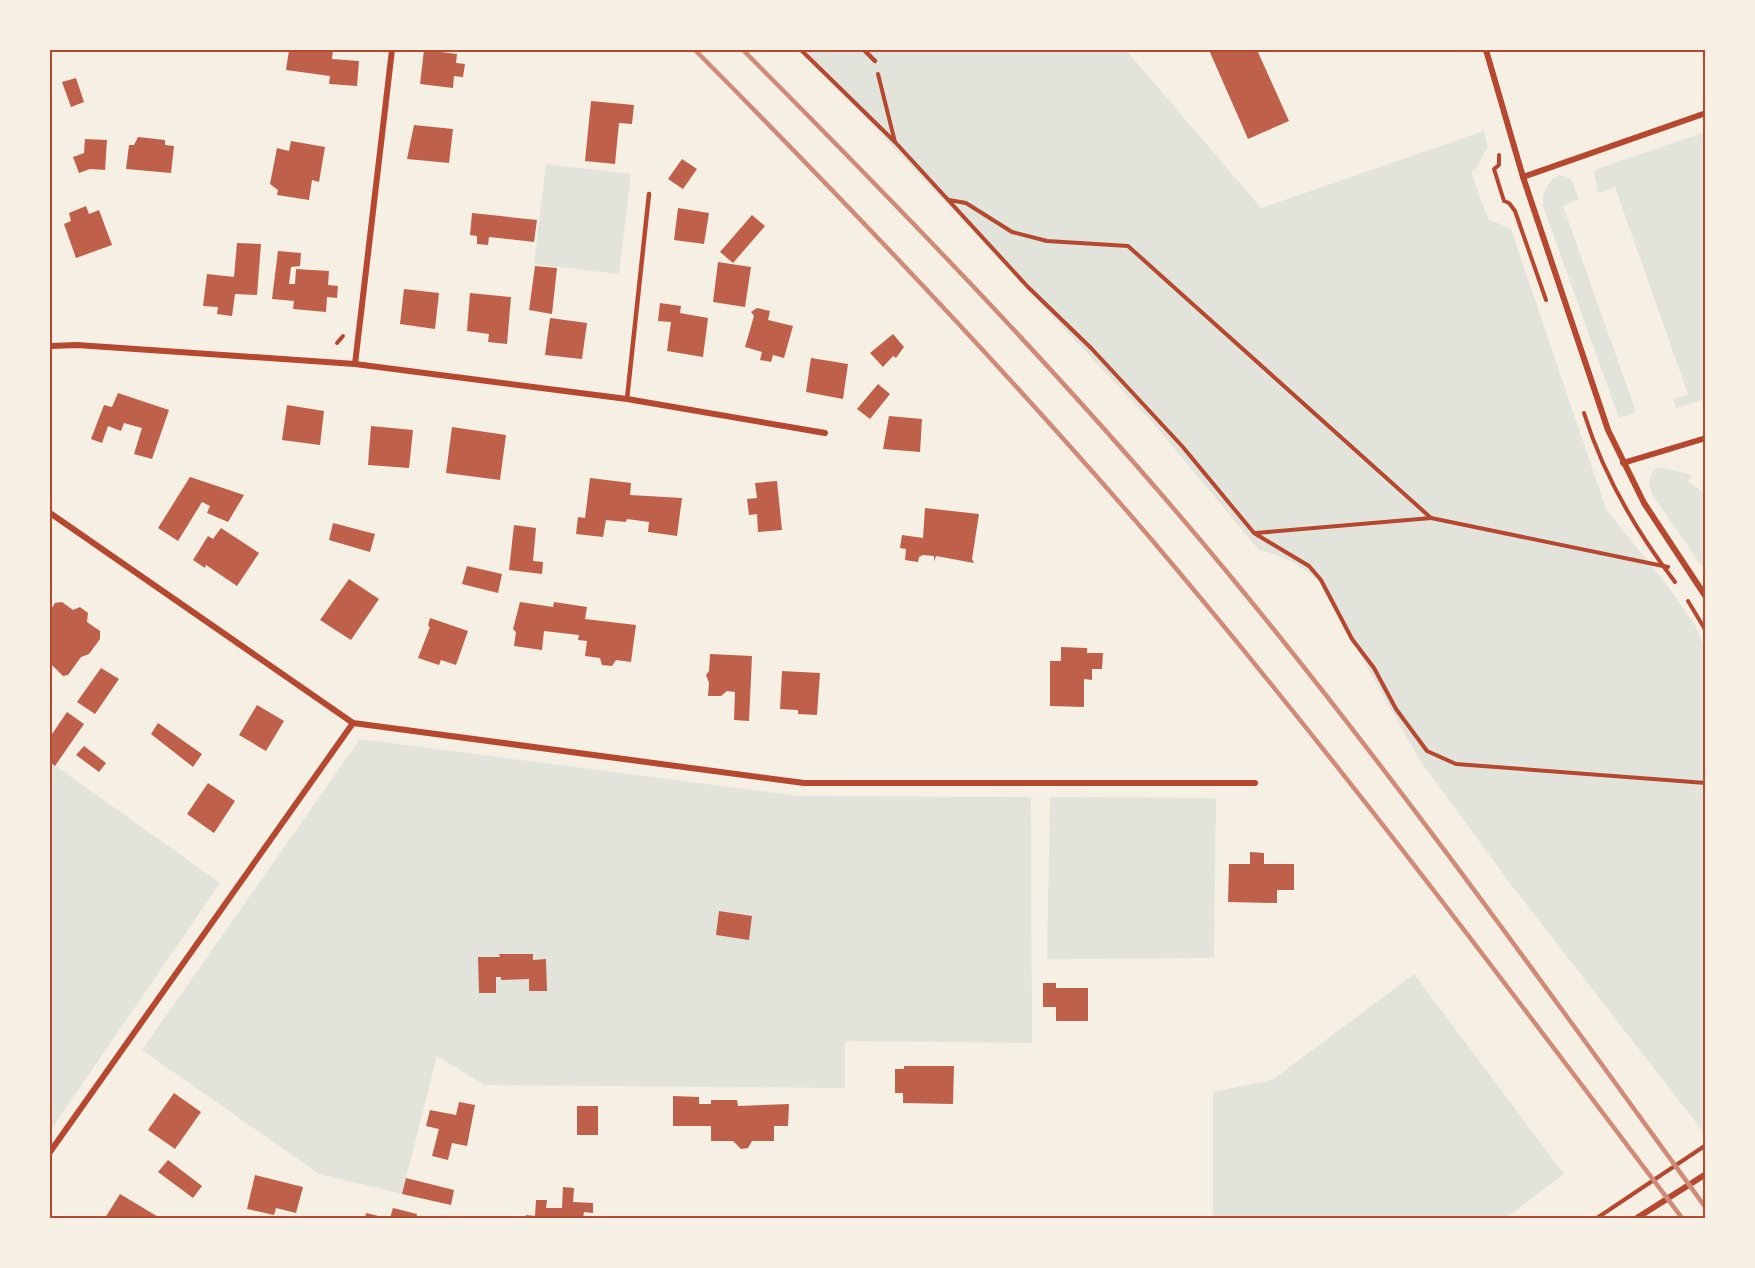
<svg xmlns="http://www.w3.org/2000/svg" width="1755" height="1268" viewBox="0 0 1755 1268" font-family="'PT Sans Narrow',sans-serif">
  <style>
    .green { fill: #e2e4dc }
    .building { fill: #bf614a }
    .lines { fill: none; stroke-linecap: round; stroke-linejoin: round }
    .path { stroke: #b5482f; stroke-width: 4 }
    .service { stroke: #b5482f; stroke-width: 4.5 }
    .minor { stroke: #b5482f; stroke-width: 6 }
    .rail { stroke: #cf8b77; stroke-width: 4.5 }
    .neatline { fill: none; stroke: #b5482f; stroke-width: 2 }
  </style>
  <rect width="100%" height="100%" fill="#f6efe4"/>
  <!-- green -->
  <g class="green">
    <path d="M802,50H1126L1261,208L1484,131L1488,147L1475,170L1471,172L1488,219L1511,229L1606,509L1670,589L1695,625L1705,648V1134L1509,882L1419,759L1318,580C1299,564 1283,556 1259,550L1154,424Z"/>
    <polygon points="1705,132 1705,399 1676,408 1673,399 1688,394 1615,187 1598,193 1594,172 1600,168"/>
    <polygon points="546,164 631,174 619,274 534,264"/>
    <path d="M1560,175L1571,179L1579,199L1563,206L1636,412L1619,418L1543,206C1542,191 1547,181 1560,175Z"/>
    <polygon points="1660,467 1692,475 1688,482 1705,493 1705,571 1652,494 1649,483 1653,470"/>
    <polygon points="360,739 798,796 1031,797 1032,1043 845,1041 845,1088 484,1085 437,1056 402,1194 319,1174 142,1050"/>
    <polygon points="50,762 220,883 50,1131"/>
    <polygon points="1050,797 1216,798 1214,958 1047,959"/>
    <polygon points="1414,974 1564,1174 1506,1218 1213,1218 1213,1092 1272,1080"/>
  </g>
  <!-- building -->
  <g class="building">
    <polygon points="289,50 333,50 332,59 359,61 357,86 329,84 330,76 286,70"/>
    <polygon points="424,50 457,54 456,63 465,64 463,77 454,76 453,88 420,84"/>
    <polygon points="1209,50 1257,50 1289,121 1248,139"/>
    <polygon points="76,78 84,102 71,107 62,82"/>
    <polygon points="591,101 634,105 632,124 619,123 615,164 585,161"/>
    <polygon points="414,125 453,129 449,163 407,159"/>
    <polygon points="138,137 165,140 165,145 174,146 171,173 126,169 129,145 134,145"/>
    <polygon points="85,139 107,140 105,170 90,169 79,173 73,157 84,153"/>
    <polygon points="291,141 325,147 319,182 312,180 309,200 277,195 278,190 270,184 277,148 289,151"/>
    <polygon points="682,159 697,169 683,189 668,179"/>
    <polygon points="86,206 89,214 99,210 112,245 76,258 64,224 71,221 69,213"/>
    <polygon points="678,208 709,213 704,244 674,240"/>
    <polygon points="472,213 537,220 534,242 489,237 488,245 477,244 477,236 470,235"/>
    <polygon points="752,215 765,226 733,263 720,252"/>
    <polygon points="237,243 261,244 257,295 235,294 232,316 217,314 218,307 203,306 207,274 234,277"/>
    <polygon points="278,251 301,253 300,266 291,267 289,284 295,284 296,269 329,271 328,285 338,286 337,298 327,297 326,312 293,309 294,301 272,299"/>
    <polygon points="718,262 751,267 745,307 713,302"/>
    <polygon points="535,266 557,268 552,314 529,310"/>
    <polygon points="404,289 439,293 435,329 400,324"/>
    <polygon points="470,293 511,297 507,344 488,342 489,334 467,331"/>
    <polygon points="660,303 681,306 680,313 708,318 703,357 667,351 671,322 658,321"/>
    <polygon points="757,308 770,311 768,320 793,326 784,358 773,355 771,362 760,360 762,352 745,347 754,316 751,312"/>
    <polygon points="550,318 587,323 582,359 545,355"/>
    <polygon points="893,334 904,347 896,358 893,356 883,367 870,353"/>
    <polygon points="811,358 848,364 843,399 806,392"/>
    <polygon points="878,384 890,394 870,419 857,409"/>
    <polygon points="118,393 169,410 152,459 134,454 142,428 124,423 121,431 108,426 102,443 91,439 104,405 112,407"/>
    <polygon points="287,405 324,411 320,445 282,440"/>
    <polygon points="889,416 922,419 920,452 883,449"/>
    <polygon points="371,426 413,430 409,468 368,465"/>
    <polygon points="452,427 506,435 500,480 446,473"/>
    <polygon points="190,477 244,495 228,522 207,513 210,506 202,502 178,541 158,528"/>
    <polygon points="590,478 631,483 630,495 682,498 677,536 648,532 649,522 627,519 626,522 606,520 603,537 576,534 578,517 585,518"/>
    <polygon points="777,481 782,530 758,532 757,514 749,515 747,499 757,498 755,483"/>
    <polygon points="925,508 979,514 972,559 974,563 936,556 934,562 934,556 923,555 919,557 918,562 905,560 906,549 900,548 902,535 923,538"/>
    <polygon points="333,523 375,534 370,552 329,540"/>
    <polygon points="514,525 536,528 533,561 543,562 542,574 509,570"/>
    <polygon points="221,528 259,553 237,586 206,565 205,568 193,560 208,536 213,539"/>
    <polygon points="467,566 502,574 498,593 462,584"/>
    <polygon points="349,579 379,599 351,640 320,620"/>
    <polygon points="62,602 73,610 80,607 88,613 87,622 100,631 100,639 89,654 81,657 68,675 63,676 50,663 52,625 50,611 55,603"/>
    <polygon points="520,602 553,607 554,602 587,607 585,619 636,625 631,662 616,660 612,666 602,665 600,658 585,656 587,641 578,640 579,635 544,631 542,650 514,646 516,632 513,629"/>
    <polygon points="430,618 468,631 456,665 441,660 439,665 418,658 430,627 428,626"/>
    <polygon points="1061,647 1087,648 1087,653 1103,653 1102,669 1092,669 1092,680 1084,679 1084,707 1050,706 1050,661 1061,661"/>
    <polygon points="710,654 752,656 749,721 734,720 735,692 727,691 721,696 708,696 709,683 706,675 709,671"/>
    <polygon points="101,668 119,679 95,714 77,702"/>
    <polygon points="782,671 820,673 817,715 798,714 798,710 780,709"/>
    <polygon points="257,705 284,721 266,751 239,735"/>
    <polygon points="67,712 84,724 55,766 50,762 50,737"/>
    <polygon points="158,723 202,754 193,767 151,734"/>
    <polygon points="84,746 106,763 99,772 76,755"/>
    <polygon points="208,783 235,801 214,833 187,814"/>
    <polygon points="1250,852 1264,853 1264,864 1294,864 1294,890 1277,890 1277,903 1228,902 1229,864 1250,864"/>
    <polygon points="719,911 752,916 749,940 716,935"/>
    <polygon points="499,954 533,954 533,960 546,959 547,991 529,991 529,979 501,980 501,977 496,977 496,993 479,993 478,957 500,957"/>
    <polygon points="1043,983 1056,983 1056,988 1088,988 1088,1021 1056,1021 1056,1007 1043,1007"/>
    <polygon points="904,1066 954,1066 953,1104 903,1103 903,1093 895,1093 895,1069 904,1069"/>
    <polygon points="174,1093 201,1112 175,1149 148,1130"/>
    <polygon points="673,1096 699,1097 699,1104 711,1104 711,1100 737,1100 738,1106 789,1104 788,1126 774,1126 774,1141 752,1141 748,1148 741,1149 733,1141 711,1141 711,1126 673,1126"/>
    <polygon points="459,1102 475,1105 467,1146 452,1143 448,1160 432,1156 439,1129 426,1126 430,1110 456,1115"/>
    <rect x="577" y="1106" width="21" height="29"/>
    <polygon points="168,1160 202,1186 193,1198 158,1172"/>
    <polygon points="255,1175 303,1187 296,1213 276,1208 274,1215 247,1209"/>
    <polygon points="406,1178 454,1190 451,1205 402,1194"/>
    <polygon points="563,1187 574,1188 573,1202 593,1203 593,1213 584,1212 583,1218 525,1218 526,1215 535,1216 536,1200 547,1200 546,1208 562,1208"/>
    <polygon points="120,1194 160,1218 105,1218"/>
    <polygon points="393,1208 417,1214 416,1218 390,1218"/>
    <polygon points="366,1213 387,1218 365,1218"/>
  </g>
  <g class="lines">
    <!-- path -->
    <g class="path">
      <polyline points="801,50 895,142 1028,287 1091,348 1182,446 1254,533 1309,566 1321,580 1352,639 1374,668 1396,709 1427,751 1456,764 1706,783"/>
      <polyline points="878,74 895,142"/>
      <polyline points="1499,155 1499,165 1494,169 1504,201 1509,203 1515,211 1546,300"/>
      <polyline points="949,200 966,203 1012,232 1047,241 1128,246 1431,518 1668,567"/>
      <polyline points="337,343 343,336"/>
      <path d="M1584,413C1603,474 1636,531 1675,582"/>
      <polyline points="1256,533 1431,518"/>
      <polyline points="1688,601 1706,631"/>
      <polyline points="1597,1218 1706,1145"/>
    </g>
    <!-- service -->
    <g class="service">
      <polyline points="864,50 875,61"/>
      <polyline points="627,399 649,194"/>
    </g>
    <!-- minor -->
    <g class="minor">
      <polyline points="1486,50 1523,177 1608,430 1644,503 1706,597"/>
      <polyline points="1523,177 1706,113"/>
      <polyline points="50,346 77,345 355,364 627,399 825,433"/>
      <polyline points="355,364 392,50"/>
      <polyline points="1623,463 1706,438"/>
      <polyline points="50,513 353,723 804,783 1255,783"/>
      <polyline points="50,1152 353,723"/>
      <polyline points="1637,1218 1706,1174"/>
    </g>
    <!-- rail -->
    <g class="rail">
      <path d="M695,50C850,206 1002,366 1146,533C1334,754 1508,987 1682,1218"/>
      <path d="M743,50C912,220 1079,392 1232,578C1399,781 1551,995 1706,1208"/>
    </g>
  </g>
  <!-- border -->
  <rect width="1755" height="1268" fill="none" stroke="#f6efe4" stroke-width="102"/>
  <rect x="51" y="51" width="1653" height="1166" class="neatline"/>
</svg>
